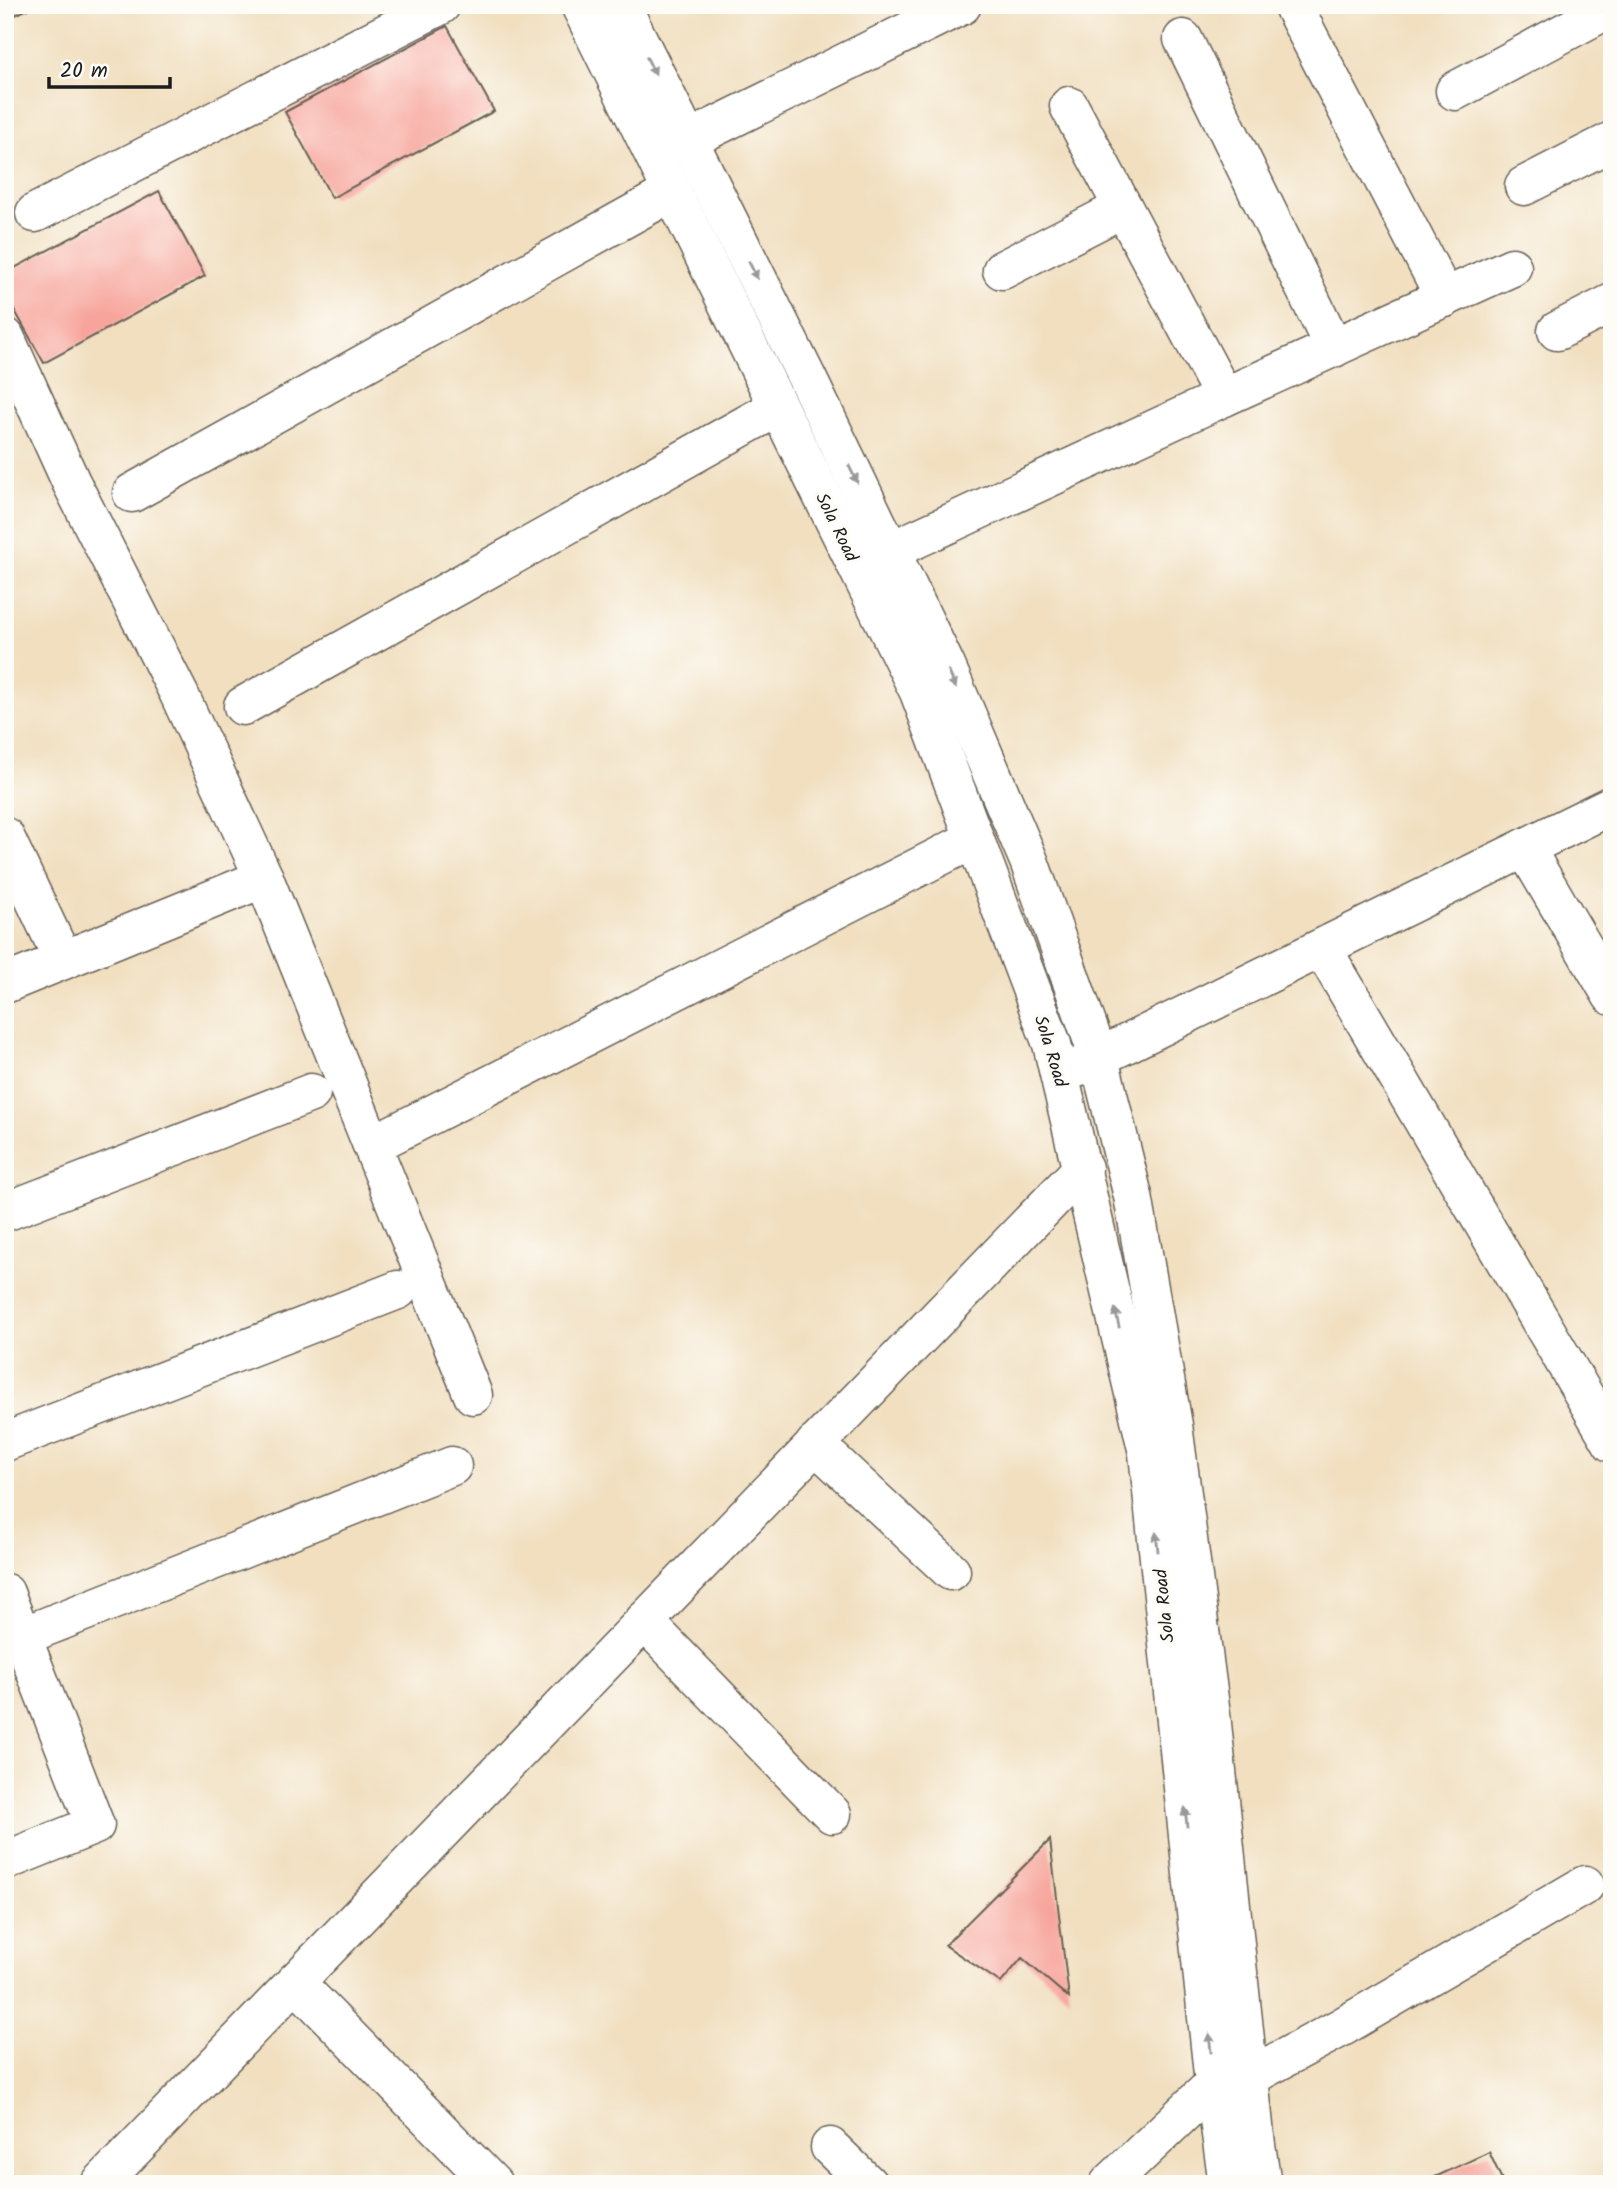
<svg xmlns="http://www.w3.org/2000/svg" width="1617" height="2189" viewBox="0 0 1617 2189" font-family="Kalam,sans-serif">
  <style>
    .building { fill: #f7a59c }
    .lines { fill: none; stroke-linecap: round; stroke-linejoin: round }
    .street-casing { stroke: #676055; stroke-width: 41 }
    .secondary-casing { stroke: #676055; stroke-width: 41 }
    .street { stroke: #fff; stroke-width: 38 }
    .secondary { stroke: #fff; stroke-width: 38 }
    .oneway { fill: #999 }
    .labels { text-anchor: middle; stroke-width: 7; stroke-linejoin: round; paint-order: stroke }
    .street-label { font-size: 18px; fill: #1c1c1c; stroke: #fdfcf7 }
  </style>
  <rect width="100%" height="100%" fill="#fdfcf7"/>
  <filter id="ink" filterUnits="userSpaceOnUse"><feTurbulence type="fractalNoise" baseFrequency=".0143" numOctaves="2"/><feDisplacementMap in="SourceGraphic" scale="14" xChannelSelector="R" yChannelSelector="G"/><feConvolveMatrix kernelMatrix="1 2 1 2 8 2 1 2 1" color-interpolation-filters="sRGB"/></filter>
  <filter id="wash" filterUnits="userSpaceOnUse"><feTurbulence type="fractalNoise" baseFrequency=".00686" numOctaves="4" result="noise"/><feDisplacementMap in="SourceGraphic" scale="28" xChannelSelector="R" yChannelSelector="G"/><feGaussianBlur stdDeviation="1.57" result="paint"/><feColorMatrix in="noise" values="0 0 0 0 0 0 0 0 0 0 0 0 0 0 0 0 0 1.4 0 .05"/><feComposite in="paint" operator="in"/></filter>
  <g filter="url(#wash)">
    <rect width="100%" height="100%" fill="#f1dfc0"/>
    <g id="blocks">
      <!-- building -->
      <g class="building">
        <polygon points="5,5 36,5 5,20"/>
        <polygon points="447,26 494,111 332,198 285,112"/>
        <polygon points="159,191 205,276 44,363 5,293 5,273"/>
        <polygon points="1050,1840 1069,1998 1022,1958 1001,1983 945,1945"/>
        <polygon points="1489,2152 1504,2184 1420,2184"/>
      </g>
    </g>
  </g>
  <g filter="url(#ink)">
    <use href="#blocks" fill-opacity="0" stroke="#676055" stroke-width="2"/>
    <g class="lines">
      <!-- street casing -->
      <g class="street-casing">
        <g id="street">
          <polyline points="1294,8 1445,298"/>
          <polyline points="1183,39 1334,348"/>
          <polyline points="1455,91 1612,7"/>
          <polyline points="1069,106 1224,397 1512,267"/>
          <polyline points="688,140 962,5"/>
          <polyline points="1524,186 1612,141"/>
          <polyline points="35,213 441,5"/>
          <polyline points="1002,270 1123,208"/>
          <polyline points="1557,331 1612,303"/>
          <polyline points="5,337 71,482 179,694 264,878 473,1395"/>
          <polyline points="132,493 672,192"/>
          <polyline points="890,551 1224,397"/>
          <polyline points="243,706 778,407"/>
          <polyline points="5,837 63,960"/>
          <polyline points="1525,848 1612,996"/>
          <polyline points="1322,948 1612,1443"/>
          <polyline points="5,984 264,878"/>
          <polyline points="372,1145 974,839"/>
          <polyline points="5,1212 311,1093"/>
          <polyline points="5,1442 398,1290"/>
          <polyline points="815,1444 951,1571"/>
          <polyline points="5,1593 95,1825 5,1861"/>
          <polyline points="644,1621 832,1814"/>
          <polyline points="5,1643 452,1466"/>
          <polyline points="295,1982 493,2184"/>
          <polyline points="1249,2077 1342,2027 1585,1885"/>
          <polyline points="830,2147 868,2184"/>
          <polyline points="100,2184 1083,1168"/>
          <polyline points="1109,2184 1214,2084"/>
        </g>
      </g>
      <!-- secondary casing -->
      <g class="secondary-casing">
        <g id="secondary">
          <polyline points="580,5 919,692 1052,1044 1148,1453 1214,2084 1228,2184"/>
          <polyline points="621,5 807,378 946,666 1029,861 1099,1058 1133,1196 1173,1425 1211,1714 1256,2145 1262,2184"/>
          <polyline points="1077,1068 1612,805"/>
        </g>
      </g>
      <!-- street -->
      <use href="#street" class="street"/>
      <!-- secondary -->
      <use href="#secondary" class="secondary"/>
    </g>
    <!-- one-way arrows -->
    <defs><path id="oneway-solid" d="M-6-.8H1V-3.2L6.5 0L1 3.2V.8H-6Z" transform="scale(1.75)"/></defs>
    <g class="oneway">
      <use href="#oneway-solid" transform="translate(651 66) rotate(63)"/>
      <use href="#oneway-solid" transform="translate(753 270) rotate(64)"/>
      <use href="#oneway-solid" transform="translate(853 474) rotate(64)"/>
      <use href="#oneway-solid" transform="translate(952 679) rotate(67)"/>
      <use href="#oneway-solid" transform="translate(1117 1318) rotate(-103)"/>
      <use href="#oneway-solid" transform="translate(1157 1542) rotate(-96)"/>
      <use href="#oneway-solid" transform="translate(1186 1817) rotate(-96)"/>
      <use href="#oneway-solid" transform="translate(1210 2043) rotate(-96)"/>
    </g>
  </g>
  <g class="labels">
    <!-- street labels -->
    <g class="street-label">
      <text transform="translate(837 527) rotate(64)" y="6">Sola Road</text>
      <text transform="translate(1051 1051) rotate(73)" y="6">Sola Road</text>
      <text transform="translate(1164 1606) rotate(-96)" y="6">Sola Road</text>
    </g>
  </g>
  <!-- margin -->
  <rect width="1617" height="2189" fill="none" stroke="#fdfcf7" stroke-width="28"/>
  <!-- scale -->
  <path d="M49 77v10h121v-10" fill="none" stroke="#1c1c1c" stroke-width="3.5"/>
  <text x="60" y="77" font-size="21" fill="#1c1c1c" stroke="#fdfcf7" stroke-width="5" paint-order="stroke">20 m</text>
</svg>
